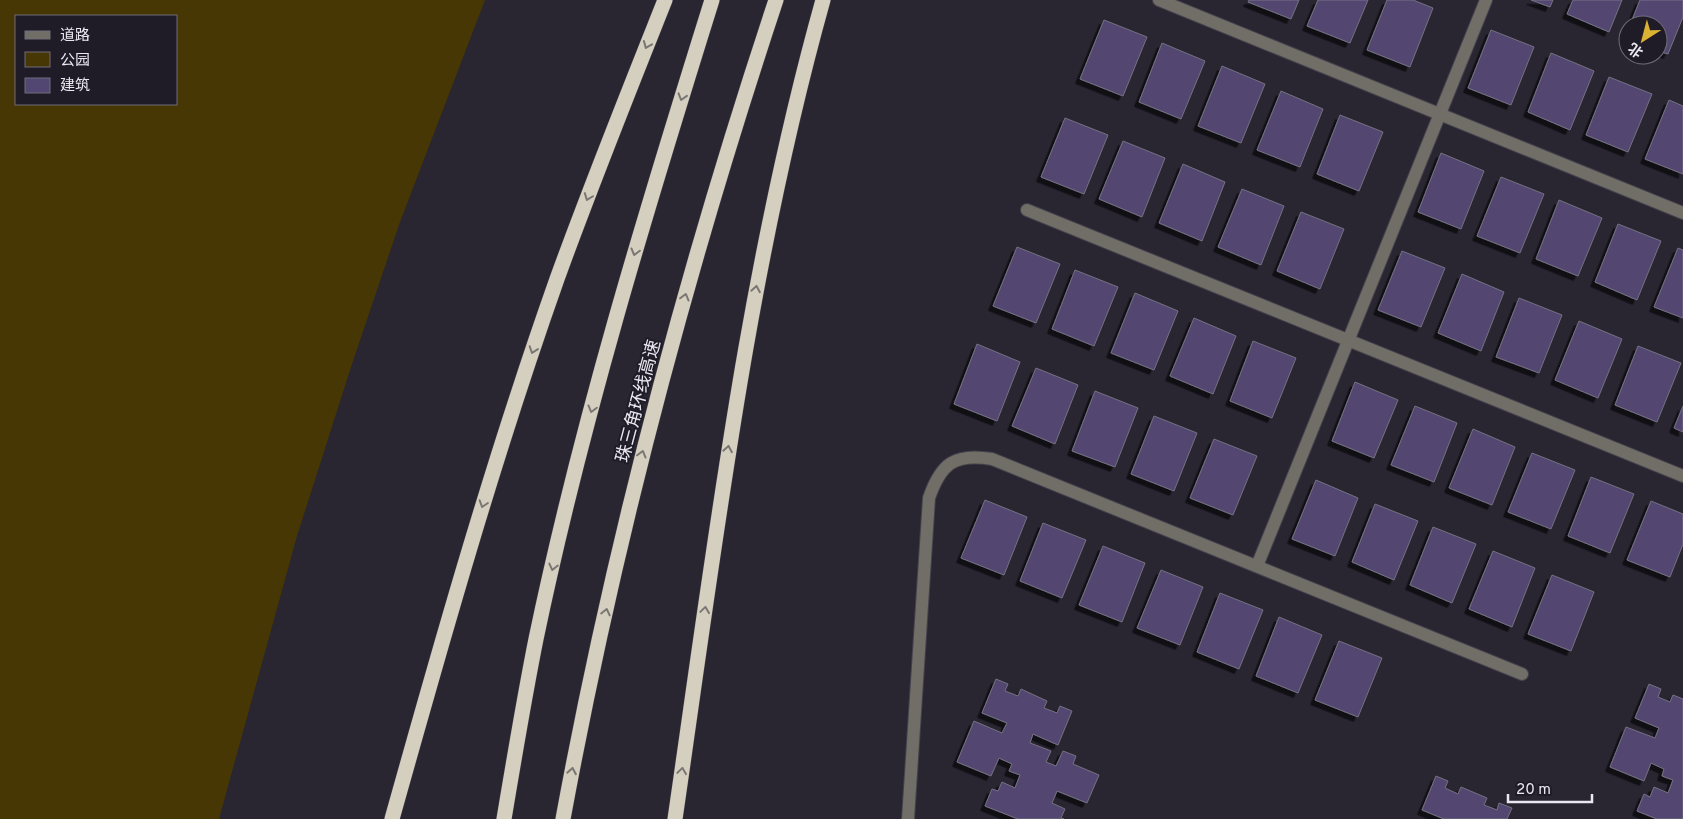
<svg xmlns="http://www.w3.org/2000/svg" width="1683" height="819" viewBox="0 0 1683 819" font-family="Overpass,'Noto Sans SC',sans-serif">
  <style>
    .green { fill: #463704; fill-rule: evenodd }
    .building { fill: #524672; stroke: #757281; filter: url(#shadow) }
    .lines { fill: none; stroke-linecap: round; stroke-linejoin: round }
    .minor-casing { stroke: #44414c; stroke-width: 14 }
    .highway-casing { stroke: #44414c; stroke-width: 16 }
    .minor { stroke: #706e67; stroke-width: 12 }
    .highway { stroke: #d5cfbf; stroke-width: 15 }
    .oneway { stroke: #7a7674 }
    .labels { text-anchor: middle; stroke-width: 4; stroke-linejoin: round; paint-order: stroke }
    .street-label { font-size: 18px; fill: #e9e7ef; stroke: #1f1c28 }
  </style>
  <defs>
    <filter id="shadow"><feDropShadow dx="-4.5" dy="4.5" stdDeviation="0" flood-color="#0009"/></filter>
  </defs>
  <rect width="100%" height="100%" fill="#292632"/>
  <!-- green -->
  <path class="green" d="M0,0H485L400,222L352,364L297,536L219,819H0ZM16,16H176V104H16Z"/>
  <!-- building -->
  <g class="building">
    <polygon points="1249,0 1299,0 1291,19 1248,2"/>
    <polygon points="1318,0 1368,0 1350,43 1307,26"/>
    <polygon points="1387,0 1413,0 1433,8 1410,67 1367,50"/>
    <polygon points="1531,0 1553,0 1550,7"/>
    <polygon points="1573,0 1622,0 1609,32 1567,14"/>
    <polygon points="1640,0 1683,0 1683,17 1668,54 1658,51 1658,25 1630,25"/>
    <polygon points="1104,20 1147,37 1123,96 1080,79"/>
    <polygon points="1491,30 1534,47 1511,105 1468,88"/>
    <polygon points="1162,43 1205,61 1181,119 1139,102"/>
    <polygon points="1551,53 1594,71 1570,130 1528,112"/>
    <polygon points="1222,66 1265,84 1241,143 1198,126"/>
    <polygon points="1609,77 1652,94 1628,152 1586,135"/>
    <polygon points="1281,91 1323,109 1300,167 1257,150"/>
    <polygon points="1669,100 1683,106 1683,174 1645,159"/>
    <polygon points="1340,115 1383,132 1359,191 1317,174"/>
    <polygon points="1065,118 1108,135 1084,194 1041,177"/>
    <polygon points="1123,141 1165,158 1142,217 1099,199"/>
    <polygon points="1441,153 1484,171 1461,229 1418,212"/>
    <polygon points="1183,164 1225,182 1202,241 1159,223"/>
    <polygon points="1501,177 1544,194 1520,253 1477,236"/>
    <polygon points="1242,189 1284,206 1261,265 1218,247"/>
    <polygon points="1559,200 1602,218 1578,276 1536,259"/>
    <polygon points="1301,212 1344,229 1320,289 1277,271"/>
    <polygon points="1618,224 1661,241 1637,300 1595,282"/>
    <polygon points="1017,247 1060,264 1036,323 993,306"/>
    <polygon points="1678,248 1683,250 1683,318 1654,307"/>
    <polygon points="1402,251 1445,268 1421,327 1378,310"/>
    <polygon points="1075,270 1118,287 1094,346 1052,329"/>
    <polygon points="1462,274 1504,292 1481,351 1438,333"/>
    <polygon points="1135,293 1178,311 1154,370 1111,353"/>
    <polygon points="1519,298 1562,315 1539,373 1496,357"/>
    <polygon points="1194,318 1236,336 1213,394 1170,376"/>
    <polygon points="1579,321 1622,339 1598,398 1555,380"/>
    <polygon points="1253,341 1296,358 1272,418 1230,401"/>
    <polygon points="977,344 1020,362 997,421 954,404"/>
    <polygon points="1638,346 1681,363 1657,422 1615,405"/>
    <polygon points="1036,368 1078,385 1055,444 1012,426"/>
    <polygon points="1355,382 1398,400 1374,458 1332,441"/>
    <polygon points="1095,391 1138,408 1115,467 1072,451"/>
    <polygon points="1415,406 1457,423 1434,482 1391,465"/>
    <polygon points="1683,406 1683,432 1674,428"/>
    <polygon points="1154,416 1197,433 1174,491 1131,474"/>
    <polygon points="1473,429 1515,447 1492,505 1449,488"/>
    <polygon points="1214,439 1257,456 1233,515 1190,498"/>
    <polygon points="1532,453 1575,470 1551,529 1508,512"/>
    <polygon points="1591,477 1634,494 1610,553 1568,536"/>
    <polygon points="1316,480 1358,498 1335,556 1292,539"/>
    <polygon points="985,500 1027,517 1004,575 961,558"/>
    <polygon points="1651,501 1683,514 1683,544 1670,577 1627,560"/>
    <polygon points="1375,504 1418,521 1394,580 1352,562"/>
    <polygon points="1043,523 1086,540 1062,598 1020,581"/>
    <polygon points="1433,527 1476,544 1452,603 1410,585"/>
    <polygon points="1103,546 1145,563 1122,622 1079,605"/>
    <polygon points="1493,551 1535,568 1512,627 1469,609"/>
    <polygon points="1161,570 1203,587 1180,645 1137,628"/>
    <polygon points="1552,575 1594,592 1571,651 1528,634"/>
    <polygon points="1220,593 1263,610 1239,669 1197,652"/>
    <polygon points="1279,617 1322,635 1298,693 1256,676"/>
    <polygon points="1339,641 1382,658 1358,717 1315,700"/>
    <polygon points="996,679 1008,684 1005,691 1018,696 1021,689 1047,701 1044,708 1057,713 1060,706 1072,711 1058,745 1033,734 1030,743 1051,751 1046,762 1056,766 1063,751 1076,756 1073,764 1099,775 1087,803 1057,791 1052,803 1065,809 1061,818 1064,819 1018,819 985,806 992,789 998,791 1002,782 1015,788 1020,775 1009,771 1012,764 999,758 991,776 957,762 974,721 1002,733 1007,723 982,713"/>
    <polygon points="1649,684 1661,689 1658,697 1670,702 1673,695 1683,699 1683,819 1657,819 1637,811 1644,794 1650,797 1654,787 1668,793 1673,780 1662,776 1664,769 1651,763 1644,781 1610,767 1626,727 1655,738 1659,728 1635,718"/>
    <polygon points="1436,776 1448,781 1445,788 1458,794 1461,787 1487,798 1484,805 1497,810 1499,803 1512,808 1507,819 1444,819 1422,810"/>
  </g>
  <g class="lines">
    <!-- minor casing -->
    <g class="minor-casing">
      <g id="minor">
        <polyline points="1159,0 1683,213"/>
        <polyline points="1027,210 1683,476"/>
        <polyline points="1257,566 1486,0"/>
        <path d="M908,819L929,498C941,463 955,453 992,459L1522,674"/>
      </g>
    </g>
    <!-- highway casing -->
    <g class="highway-casing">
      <g id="highway">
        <path d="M392,819C443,637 494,457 557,279C591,185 628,93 665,0"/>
        <path d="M504,819C514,759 524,699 536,639C581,423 646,211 712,0"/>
        <path d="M563,819C614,542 687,268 776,0"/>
        <path d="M675,819C715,544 748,268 823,0"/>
      </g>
    </g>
    <!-- minor -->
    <use href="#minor" class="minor"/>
    <!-- highway -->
    <use href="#highway" class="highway"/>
  </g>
  <!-- one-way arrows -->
  <defs><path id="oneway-chevron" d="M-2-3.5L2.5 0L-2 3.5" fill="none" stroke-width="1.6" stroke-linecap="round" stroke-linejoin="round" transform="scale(1.25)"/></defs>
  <g class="oneway">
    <use href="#oneway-chevron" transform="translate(647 45) rotate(112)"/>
    <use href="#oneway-chevron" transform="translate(682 97) rotate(107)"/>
    <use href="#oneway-chevron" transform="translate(588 197) rotate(111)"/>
    <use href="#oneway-chevron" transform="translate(635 252) rotate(105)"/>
    <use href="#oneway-chevron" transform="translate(756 289) rotate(-80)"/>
    <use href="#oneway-chevron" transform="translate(685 297) rotate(-75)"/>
    <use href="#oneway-chevron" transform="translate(533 350) rotate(109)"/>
    <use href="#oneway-chevron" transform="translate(592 409) rotate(105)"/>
    <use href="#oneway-chevron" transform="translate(728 449) rotate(-80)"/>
    <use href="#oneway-chevron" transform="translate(642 454) rotate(-75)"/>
    <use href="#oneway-chevron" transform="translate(483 504) rotate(108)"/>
    <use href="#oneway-chevron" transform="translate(553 567) rotate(103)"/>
    <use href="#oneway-chevron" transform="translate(705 610) rotate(-82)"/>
    <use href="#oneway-chevron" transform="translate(606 612) rotate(-77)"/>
    <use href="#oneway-chevron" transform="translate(572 771) rotate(-80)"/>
    <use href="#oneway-chevron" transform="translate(682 771) rotate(-82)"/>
  </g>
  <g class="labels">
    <!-- street labels -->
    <g class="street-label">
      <text transform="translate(638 401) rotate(-75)" y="6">珠三角环线高速</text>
    </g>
  </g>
  <!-- legend -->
  <rect x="15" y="15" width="162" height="90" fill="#1f1c28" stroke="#706d78"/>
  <rect x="25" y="31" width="25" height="8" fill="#706e67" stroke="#706d78"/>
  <text x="60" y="40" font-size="15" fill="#e9e7ef">道路</text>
  <rect x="25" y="52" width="25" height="15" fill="#463704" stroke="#706d78"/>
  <text x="60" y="65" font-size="15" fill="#e9e7ef">公园</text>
  <rect x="25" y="78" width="25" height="15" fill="#524672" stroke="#706d78"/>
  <text x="60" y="90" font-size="15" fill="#e9e7ef">建筑</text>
  <!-- north arrow -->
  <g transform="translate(1643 40) rotate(216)"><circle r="24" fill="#1f1c28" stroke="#706d78"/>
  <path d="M0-4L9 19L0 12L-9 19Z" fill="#dab333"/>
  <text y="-8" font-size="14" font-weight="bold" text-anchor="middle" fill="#e9e7ef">北</text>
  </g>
  <!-- scale -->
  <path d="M1508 794v8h84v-8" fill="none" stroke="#e9e7ef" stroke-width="2.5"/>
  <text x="1516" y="794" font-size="15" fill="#e9e7ef" stroke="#1f1c28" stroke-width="4" paint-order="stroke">20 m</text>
</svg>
